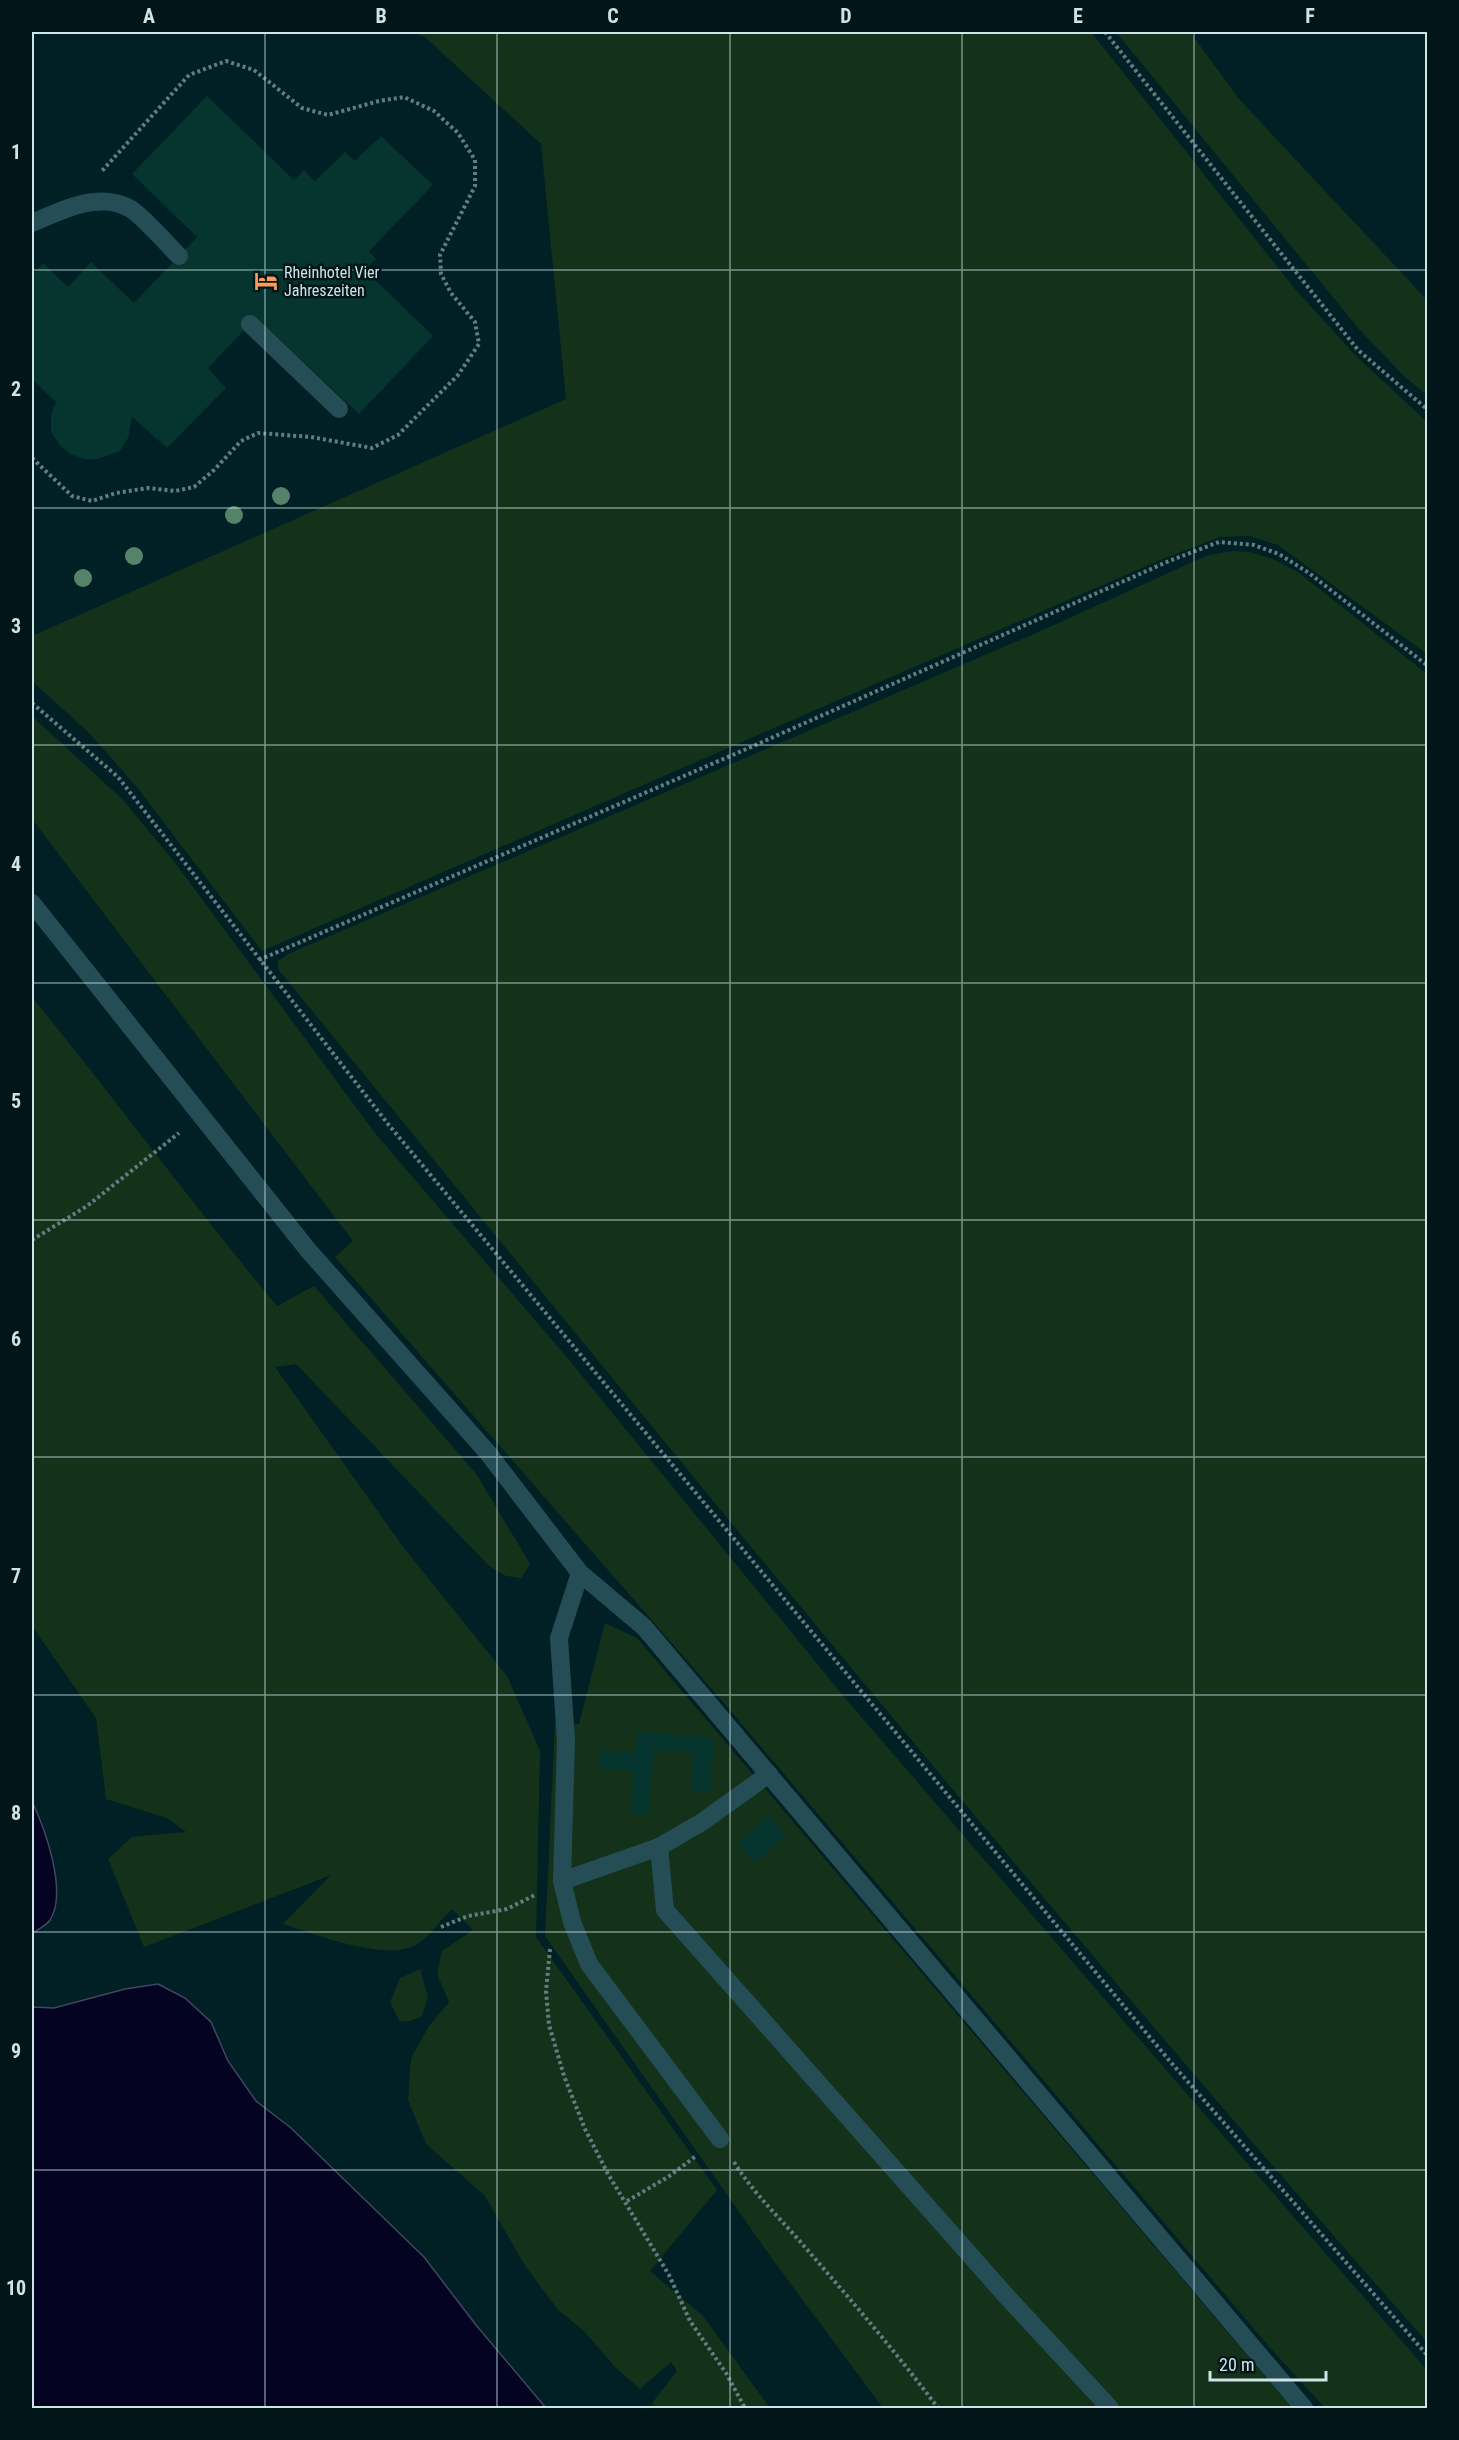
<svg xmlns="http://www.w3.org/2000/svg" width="1459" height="2440" viewBox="0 0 1459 2440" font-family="'Roboto Condensed',sans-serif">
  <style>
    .green { fill: #133219 }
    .water { fill: #040422; stroke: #41475e; stroke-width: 1.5 }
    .building { fill: #05352e }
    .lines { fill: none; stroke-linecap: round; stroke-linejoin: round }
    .path { stroke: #637d82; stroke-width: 4; stroke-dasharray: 3 3; stroke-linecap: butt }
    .lane { stroke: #254d55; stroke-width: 18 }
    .tree { fill: #558369 }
    .grid { fill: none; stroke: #cfe4e9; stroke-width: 1.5; stroke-opacity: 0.55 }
    .labels { text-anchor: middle; stroke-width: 5; stroke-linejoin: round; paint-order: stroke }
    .poi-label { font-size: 16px; fill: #cfe4e9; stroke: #021519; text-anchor: start }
    .neatline { fill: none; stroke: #cfe4e9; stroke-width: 2 }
    .grid-label { font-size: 20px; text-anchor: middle; font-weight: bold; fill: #cfe4e9 }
  </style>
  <rect width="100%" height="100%" fill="#012025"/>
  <!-- green -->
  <g class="green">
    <polygon points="411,32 1091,32 1295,289 1355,355 1427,422 1427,654 1278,545 1249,536 1220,537 1160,560 262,951 136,786 88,732 32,681 32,636 566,399 541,144 425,37"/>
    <polygon points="1116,32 1190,32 1239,99 1427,300 1427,395 1405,377 1359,329"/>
    <path d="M1233,551L1250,552L1273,559L1298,572L1427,674V2342C1032,1895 655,1431 278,969V961L288,954L1034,634L1208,555Z"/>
    <polygon points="32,716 123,800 176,864 375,1133 570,1361 845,1698 1108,2003 1427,2370 1427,2408 1325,2408 1271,2349 724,1703 335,1257 353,1241 32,819"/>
    <path d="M32,997C115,1099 193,1205 277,1306L314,1286L477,1475L530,1564L521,1578L506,1576L489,1566L296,1364L275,1367L404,1548L507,1676L540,1751L536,1937L717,2190L650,2271L703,2316L770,2408H656L652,2403L677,2371L671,2362L640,2389L615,2367L583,2330L558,2310L524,2264L485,2196L426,2144L408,2100L411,2058L429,2026L449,2002L437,1974L442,1951L473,1930L452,1909C441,1919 432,1934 419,1943C390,1964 315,1934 283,1924L331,1875L144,1947L108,1859L132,1837L186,1832L167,1818L106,1799L96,1718L32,1626Z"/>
    <polygon points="605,1623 637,1638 1292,2408 883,2408 773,2260 545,1936 555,1723 579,1724"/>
    <polygon points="420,1969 428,1997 422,2016 410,2021 400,2022 390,2002 400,1978"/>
  </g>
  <!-- water -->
  <g class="water">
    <path d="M32,1801C45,1829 68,1892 50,1920C47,1925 37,1930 32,1934Z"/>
    <polygon points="158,1984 185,1998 211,2022 228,2061 256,2101 291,2128 424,2257 476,2325 546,2408 32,2408 32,2007 54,2008 125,1989"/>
  </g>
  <!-- building -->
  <g class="building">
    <polygon points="207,96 294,180 304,170 315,181 345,152 355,161 381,136 433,185 369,251 376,259 365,270 433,336 359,414 256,318 208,368 226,388 167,448 132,417 128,438 120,451 98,459 84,459 70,454 59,444 51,432 51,415 56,402 32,379 32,275 43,263 68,287 91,262 134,303 197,237 132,174"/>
    <polygon points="637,1732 714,1738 710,1792 691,1790 694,1753 654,1750 648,1815 630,1813 634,1771 599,1769 601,1750 636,1753"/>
    <polygon points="769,1815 786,1835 754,1863 737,1844"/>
  </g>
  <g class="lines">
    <!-- path -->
    <g class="path">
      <polyline points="1105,32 1358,350 1428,410"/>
      <polyline points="32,458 72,496 92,501 116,493 148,488 175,491 194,487 214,470 241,441 258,433 311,437 372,448 398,435 458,375 479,344 475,322 451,293 441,274 440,255 475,186 475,160 458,133 434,111 404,97 379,101 328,115 302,108 254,70 226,61 189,75 101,172"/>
      <polyline points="32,703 118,777 388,1124 1168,2059 1428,2356"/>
      <polyline points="259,960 751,747 1169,561 1219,542 1254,545 1279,554 1309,573 1428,666"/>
      <polyline points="32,1240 87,1206 179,1133"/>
      <polyline points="441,1927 468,1916 507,1909 535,1895"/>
      <polyline points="550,1949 546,1991 549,2025 564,2076 585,2129 608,2174 669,2275 690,2321 726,2373 745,2408"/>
      <path d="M734,2162C753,2193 780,2218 804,2246C850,2299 896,2352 938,2408"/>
      <polyline points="627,2201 668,2177 696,2156"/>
    </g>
    <!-- lane -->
    <g class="lane">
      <path d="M32,223C61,211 97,191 129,208C140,213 168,245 179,256"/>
      <polyline points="250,324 339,409"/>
      <polyline points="32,903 308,1250 488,1453 580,1573 644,1627 1304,2408"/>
      <polyline points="580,1573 559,1638 566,1741 562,1881 659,1847 702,1822 769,1774"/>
      <polyline points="659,1847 665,1910 1009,2299 1110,2408"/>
      <polyline points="562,1881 572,1922 589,1964 720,2139"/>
    </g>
  </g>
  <!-- trees -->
  <g class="tree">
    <circle cx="281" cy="496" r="9"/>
    <circle cx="234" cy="515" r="9"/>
    <circle cx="134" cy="556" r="9"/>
    <circle cx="83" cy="578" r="9"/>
  </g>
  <!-- grid -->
  <path class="grid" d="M265,32V2408M497,32V2408M730,32V2408M962,32V2408M1194,32V2408M32,270H1428M32,508H1428M32,745H1428M32,983H1428M32,1220H1428M32,1457H1428M32,1695H1428M32,1932H1428M32,2170H1428"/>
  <!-- icons -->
  <defs>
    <g id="hotel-bare" transform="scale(1.8)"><path d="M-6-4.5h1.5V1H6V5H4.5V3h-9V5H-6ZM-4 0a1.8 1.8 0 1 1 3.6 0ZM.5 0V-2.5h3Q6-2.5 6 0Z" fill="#fe9c57" stroke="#021519" stroke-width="2.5" paint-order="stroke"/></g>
  </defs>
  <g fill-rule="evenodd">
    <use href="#hotel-bare" x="266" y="281"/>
  </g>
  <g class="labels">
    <!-- poi labels -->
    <g class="poi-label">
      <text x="284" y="278">Rheinhotel Vier<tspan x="284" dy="18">Jahreszeiten</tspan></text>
    </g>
  </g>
  <!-- border -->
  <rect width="1459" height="2440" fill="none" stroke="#021519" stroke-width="66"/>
  <!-- scale -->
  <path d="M1210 2371v9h116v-9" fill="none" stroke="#cfe4e9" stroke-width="3"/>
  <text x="1219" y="2371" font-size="18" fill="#cfe4e9" stroke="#021519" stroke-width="4.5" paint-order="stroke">20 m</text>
  <rect x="33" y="33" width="1393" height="2374" class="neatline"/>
  <g class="grid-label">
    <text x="149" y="23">A</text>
    <text x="381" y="23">B</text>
    <text x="613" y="23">C</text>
    <text x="846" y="23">D</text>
    <text x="1078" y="23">E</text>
    <text x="1310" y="23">F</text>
    <text x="16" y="159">1</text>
    <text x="16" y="396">2</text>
    <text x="16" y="633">3</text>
    <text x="16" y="871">4</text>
    <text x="16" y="1108">5</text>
    <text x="16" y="1346">6</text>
    <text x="16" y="1583">7</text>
    <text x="16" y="1820">8</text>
    <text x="16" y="2058">9</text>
    <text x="16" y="2295">10</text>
  </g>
</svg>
